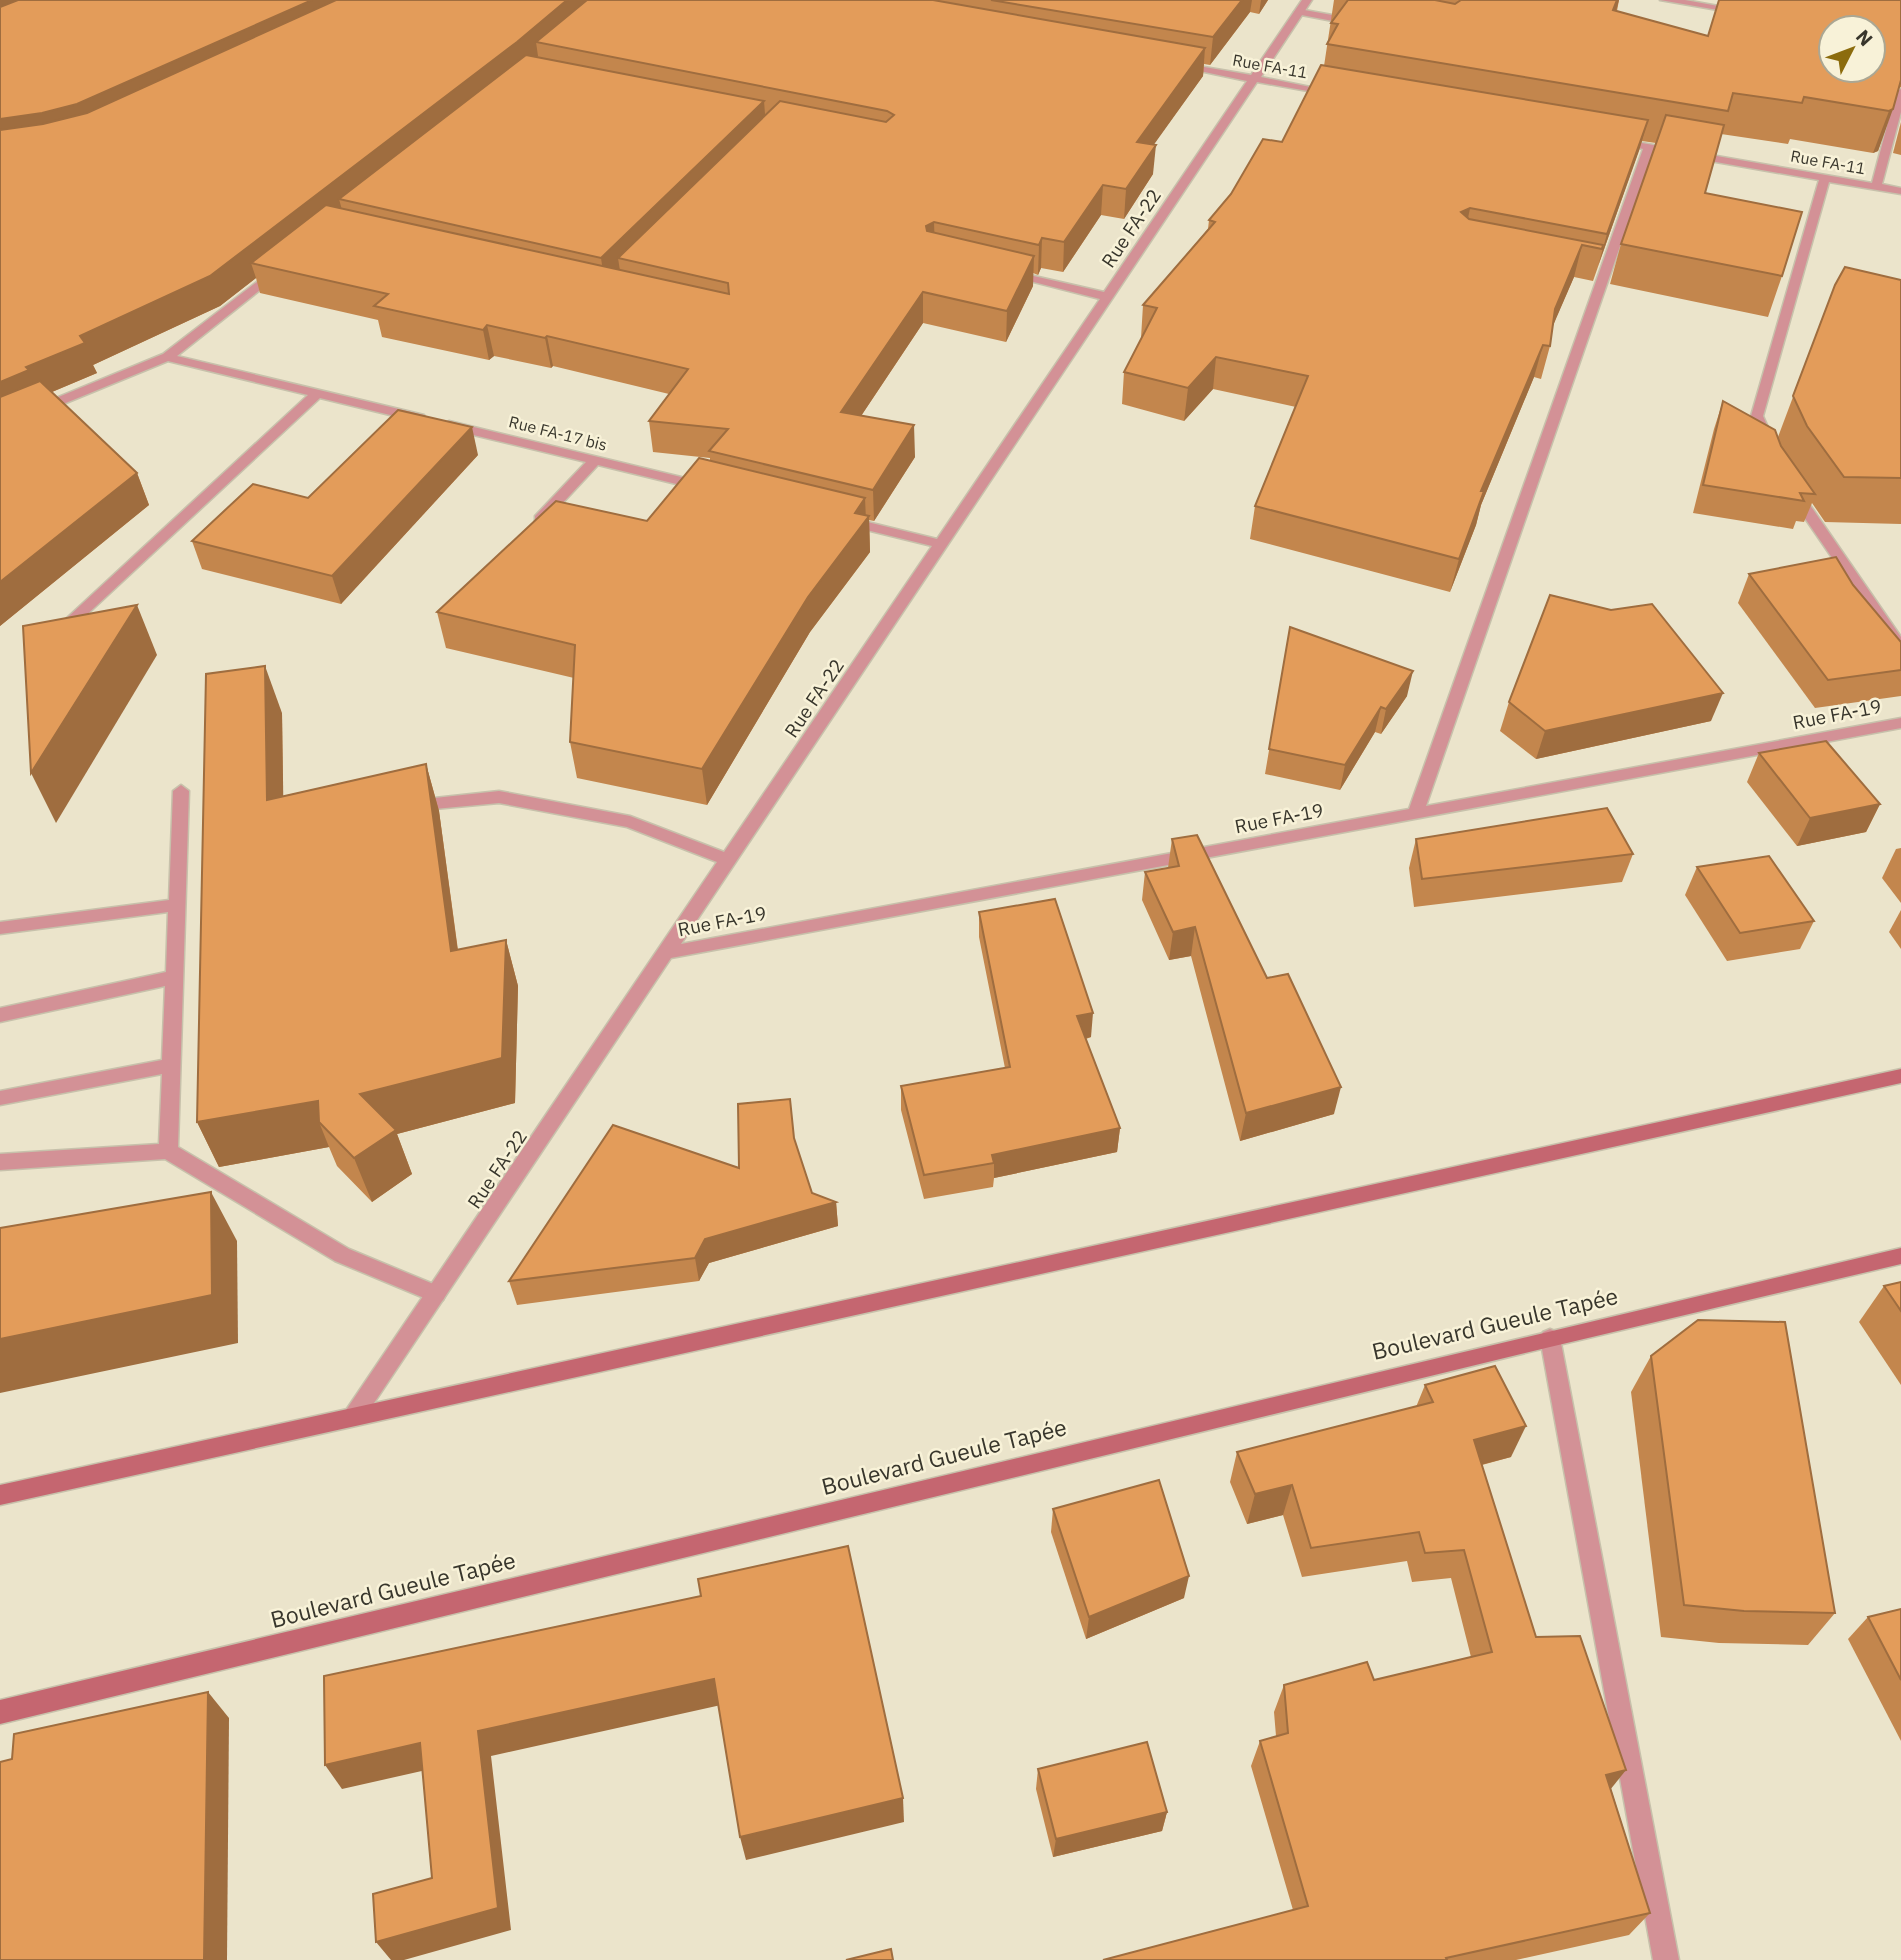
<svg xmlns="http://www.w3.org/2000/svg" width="1901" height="1960" viewBox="0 0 1901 1960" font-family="'IBM Plex Sans',sans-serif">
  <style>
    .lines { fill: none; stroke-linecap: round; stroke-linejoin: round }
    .lane-casing { stroke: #c7c1ab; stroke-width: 3 }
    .street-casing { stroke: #c7c1ab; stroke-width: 3 }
    .secondary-casing { stroke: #c7c1ab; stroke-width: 3 }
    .lane { fill: #d39196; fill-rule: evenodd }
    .street { fill: #d39196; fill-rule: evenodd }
    .secondary { fill: #c56670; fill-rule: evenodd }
    .wall { fill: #c3864d }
    .shaded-wall { fill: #9f6d3f }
    .building { fill: #e39c5a; stroke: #9f6d3f; stroke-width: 2; fill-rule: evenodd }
    .labels { text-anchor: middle; stroke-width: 5; stroke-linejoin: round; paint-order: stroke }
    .far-street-label { font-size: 16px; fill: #38362c; stroke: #f8f2d8 }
    .street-label { font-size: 19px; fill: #38362c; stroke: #f8f2d8 }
    .near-street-label { font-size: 23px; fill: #38362c; stroke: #f8f2d8 }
  </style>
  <rect width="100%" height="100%" fill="#ebe4cb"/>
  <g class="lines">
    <!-- lane casing -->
    <g class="lane-casing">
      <g id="lane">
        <polygon points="1299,9 1354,19 1359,22 1354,25 1296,14 1294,12"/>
        <polygon points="181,785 189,791 178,1147 349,1249 443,1288 446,1294 443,1300 436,1303 429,1300 335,1261 165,1159 0,1170 0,1154 159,1144 162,1074 0,1105 0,1091 162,1060 165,986 0,1022 0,1008 166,972 168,912 0,934 0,922 169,900 173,791"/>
      </g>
    </g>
    <!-- street casing -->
    <g class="street-casing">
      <g id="street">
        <polygon points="1302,0 1312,0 1261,77 1335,92 1330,95 1257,82 681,944 1409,809 1643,149 1614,142 1619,139 1872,183 1896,92 1901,89 1901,112 1882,184 1901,188 1901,194 1829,182 1763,416 1775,443 1773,446 1763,446 1751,416 1819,180 1653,151 1426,806 1901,718 1901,728 671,958 360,1424 353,1426 346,1424 343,1417 346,1410 717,862 627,827 499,803 413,811 405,805 407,801 499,791 630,816 724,852 932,546 842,524 840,521 847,517 937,539 1100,299 1006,275 1012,271 1104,292 1247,81 1176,66 1181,63 1251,75"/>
        <polygon points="1660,0 1685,0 1746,11 1741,14"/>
        <polygon points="275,268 279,269 279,275 177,356 424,415 426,418 419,422 320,398 66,634 56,634 54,631 56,628 308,395 168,361 0,430 0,421 163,354"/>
        <polygon points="449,421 706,483 708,486 701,490 598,465 545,522 535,522 535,516 586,462 444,428 442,425"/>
        <polygon points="1796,491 1801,492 1901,637 1901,653 1896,651 1789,495"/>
        <polygon points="1550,1329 1557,1332 1560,1338 1679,1960 1653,1960 1540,1338 1543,1332"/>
      </g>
    </g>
    <!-- secondary casing -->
    <g class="secondary-casing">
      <g id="secondary">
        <polygon points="1901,1069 1901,1083 0,1505 0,1485"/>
        <polygon points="1901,1248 1901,1264 1550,1347 0,1724 0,1700"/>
      </g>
    </g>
    <!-- lane -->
    <use href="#lane" class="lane"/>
    <!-- street -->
    <use href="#street" class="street"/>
    <!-- secondary -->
    <use href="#secondary" class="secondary"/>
  </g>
  <!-- wall -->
  <g class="wall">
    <polygon points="0,0 1268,0 1259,14 1250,12 1210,65 1204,64 1203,76 1153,145 1153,174 1124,219 1101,215 1063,272 1041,268 1038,275 1033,273 1033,286 1006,342 923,323 861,416 915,457 874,521 869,520 870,552 810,632 707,805 577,778 570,742 574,678 446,648 437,612 647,521 710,461 710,458 653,452 649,421 669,394 553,366 551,368 494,356 489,360 382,337 378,320 260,293 256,278 220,306 93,365 97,373 52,392 137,473 149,505 0,626"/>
    <polygon points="1334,0 1619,0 1617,11 1708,36 1901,0 1901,87 1899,88 1878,151 1873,153 1790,139 1788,144 1721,134 1705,193 1782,276 1768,317 1610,284 1621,244 1656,143 1642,141 1593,281 1574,277 1552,327 1550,346 1541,379 1534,377 1481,505 1476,525 1450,592 1250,539 1255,506 1296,407 1213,389 1184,421 1122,404 1124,372 1142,338 1141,338 1143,305 1208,229 1209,220 1282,142 1324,66"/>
    <polygon points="1901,122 1901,155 1893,153"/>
    <polygon points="1901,280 1901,524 1825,522 1812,503 1804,522 1796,521 1793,529 1693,513 1714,429 1723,401 1778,437 1835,285"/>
    <polygon points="478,455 341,604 202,569 192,541 308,498"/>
    <polygon points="1749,574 1853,585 1901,642 1901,696 1815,708 1738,603"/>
    <polygon points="1290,627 1407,696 1381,734 1375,732 1340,790 1265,774"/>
    <polygon points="1509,702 1711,721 1536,759 1500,731"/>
    <polygon points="282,713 283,796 426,764 439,811 458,950 506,940 518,986 515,1103 397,1134 412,1174 372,1202 337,1166 329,1147 219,1167 197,1122"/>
    <polygon points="1759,753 1880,804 1866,832 1797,846 1747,782"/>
    <polygon points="1172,839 1334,1114 1240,1141 1191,956 1169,960 1142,900 1145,872 1168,868"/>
    <polygon points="1416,839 1633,854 1622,882 1414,907 1409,868"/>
    <polygon points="1901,848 1901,903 1882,878 1896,849"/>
    <polygon points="1697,867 1814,921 1800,949 1727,961 1685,895"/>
    <polygon points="1901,910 1901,949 1889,932"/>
    <polygon points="979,912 1091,1037 1086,1039 1120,1128 1117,1152 994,1178 993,1187 924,1199 901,1110 901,1086 1005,1068 979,937"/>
    <polygon points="794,1139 812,1193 836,1202 838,1226 709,1263 699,1281 517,1305 509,1281"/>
    <polygon points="1901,1282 1901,1385 1859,1322 1884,1286"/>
    <polygon points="1651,1356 1835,1613 1808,1645 1719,1643 1661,1637 1631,1392"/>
    <polygon points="1425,1385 1511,1457 1482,1465 1536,1637 1611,1789 1650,1913 1629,1935 1516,1960 1103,1960 1293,1910 1251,1766 1260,1741 1276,1736 1274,1712 1284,1685 1374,1680 1471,1657 1451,1578 1412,1582 1407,1561 1302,1577 1283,1515 1247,1524 1230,1482 1237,1452 1416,1407"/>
    <polygon points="1053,1509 1184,1598 1086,1639 1051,1532"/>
    <polygon points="1901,1609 1901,1741 1848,1639 1868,1617"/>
    <polygon points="1038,1769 1167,1812 1162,1831 1053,1857 1036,1789"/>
  </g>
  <!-- shaded-wall -->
  <g class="shaded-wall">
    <polygon points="0,0 70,0 0,27"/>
    <polygon points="312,0 379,0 0,149 0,119"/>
    <polygon points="567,0 604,0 536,42 538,56 521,70 339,199 342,210 251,263 256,278 220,306 93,365 97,373 40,397 0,419 0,382 80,336"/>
    <polygon points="1242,0 1252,0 1250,12 1210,65 1213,37"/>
    <polygon points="1261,0 1268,0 1259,14"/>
    <polygon points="1617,0 1619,0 1614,19 1613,10"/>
    <polygon points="1205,48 1203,76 1135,171 1137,142"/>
    <polygon points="764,101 766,127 618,258 620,271 605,285 601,258"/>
    <polygon points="1893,109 1878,151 1873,153 1889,111"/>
    <polygon points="1648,120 1639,151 1598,266 1607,234"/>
    <polygon points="1156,145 1153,174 1124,219 1126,189"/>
    <polygon points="1103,185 1101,215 1063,272 1064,242"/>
    <polygon points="1470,208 1464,239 1461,212"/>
    <polygon points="934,222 935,251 927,256 926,226"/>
    <polygon points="1042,238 1041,268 1038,275 1039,245"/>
    <polygon points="1582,245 1574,277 1546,342 1555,309"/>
    <polygon points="1034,256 1033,286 1006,342 1007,311"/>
    <polygon points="923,292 923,323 843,443 841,412"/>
    <polygon points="487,325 494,356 489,360 483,330"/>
    <polygon points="547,336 553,366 551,368 545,338"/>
    <polygon points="1543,345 1534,377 1481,505 1476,525 1450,592 1459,559 1481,491"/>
    <polygon points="1216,357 1213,389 1184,421 1188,388"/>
    <polygon points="914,425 915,457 874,521 873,490"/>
    <polygon points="472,427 478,455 341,604 332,576"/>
    <polygon points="137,473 149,505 0,626 0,582"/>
    <polygon points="865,498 866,520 869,516 870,552 810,632 707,805 702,769"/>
    <polygon points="137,605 157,655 56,823 31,773"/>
    <polygon points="265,666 282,713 284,846 267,800"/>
    <polygon points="1413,671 1407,696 1381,734 1386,709"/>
    <polygon points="1723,693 1711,721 1536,759 1545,731"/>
    <polygon points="1381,707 1375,732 1340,790 1345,765"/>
    <polygon points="426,764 439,811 464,997 451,951"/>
    <polygon points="1880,804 1866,832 1797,846 1810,818"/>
    <polygon points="1195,927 1191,956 1169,960 1173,932"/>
    <polygon points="506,940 518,986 515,1103 397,1134 412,1174 372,1202 354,1158 360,1094"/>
    <polygon points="1093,1013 1091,1037 1075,1041 1077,1016"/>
    <polygon points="1341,1087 1334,1114 1240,1141 1246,1113"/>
    <polygon points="318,1101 319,1122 329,1147 219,1167 197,1122"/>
    <polygon points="1120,1128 1117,1152 994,1178 994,1163 992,1155"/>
    <polygon points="211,1192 237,1241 238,1343 0,1393 0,1339"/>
    <polygon points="836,1202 838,1226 709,1263 699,1281 695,1258 705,1239"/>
    <polygon points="1526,1426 1511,1457 1461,1470 1474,1440"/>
    <polygon points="1292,1485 1283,1515 1247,1524 1255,1494"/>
    <polygon points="1189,1576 1184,1598 1086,1639 1089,1617"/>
    <polygon points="714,1679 721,1705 491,1756 511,1930 404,1960 391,1960 376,1942 498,1908 478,1731"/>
    <polygon points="208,1692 229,1718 227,1960 204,1960"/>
    <polygon points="420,1743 435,1768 342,1789 325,1765"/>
    <polygon points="1626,1770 1606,1795 1606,1775"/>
    <polygon points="903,1798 904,1822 746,1860 740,1837"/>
    <polygon points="1167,1812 1162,1831 1053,1857 1056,1839"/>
  </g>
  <!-- building -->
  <g class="building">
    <polygon points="18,0 312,0 77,104 42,113 0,119 0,7"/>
    <polygon points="336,0 567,0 517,42 210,276 80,336 85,343 26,367 29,370 0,382 0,130 43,124 87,113"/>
    <polygon points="587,0 933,0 1205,48 1137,142 1156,145 1126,189 1103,185 1064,242 1042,238 1039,245 934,222 926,226 927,231 1034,256 1007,311 923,292 841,412 914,425 873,490 709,451 728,429 649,421 688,369 547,336 545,338 487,325 483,330 374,306 388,294 251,263 326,205 729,294 728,283 618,258 780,101 886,122 894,115 887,111 536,42"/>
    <polygon points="991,0 1242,0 1213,37"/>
    <path d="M1348,0H1435L1455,4L1461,0H1617L1613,10L1708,36L1719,0H1901V80L1893,109L1889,111L1804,97L1802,103L1733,93L1728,111L1327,44L1338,24L1331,23ZM1831,28H1873V70H1831Z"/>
    <polygon points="526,55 764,101 601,258 339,199"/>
    <polygon points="1321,65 1648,120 1607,234 1470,208 1461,212 1469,219 1603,245 1602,249 1582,245 1555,309 1550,346 1543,345 1481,491 1484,491 1459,559 1255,506 1308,376 1216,357 1188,388 1124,372 1157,308 1143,305 1215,222 1209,220 1231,194 1263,139 1282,142"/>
    <polygon points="1666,115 1724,125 1705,193 1802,212 1782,276 1621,244"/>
    <polygon points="1845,267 1901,280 1901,478 1844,477 1807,426 1793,396 1835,285"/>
    <polygon points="40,381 137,473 0,582 0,397"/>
    <polygon points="1723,401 1775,430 1781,446 1815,494 1800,493 1804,501 1703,485"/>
    <polygon points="398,410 472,427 332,576 192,541 253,484 308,498"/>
    <polygon points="699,458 865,498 855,513 869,516 808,597 702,769 570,742 575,645 437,612 556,501 647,521"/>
    <polygon points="1836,557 1853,585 1901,642 1901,670 1828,680 1749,574"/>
    <polygon points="1550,595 1611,610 1652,604 1723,693 1545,731 1509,702"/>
    <polygon points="137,605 31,773 23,626"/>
    <polygon points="1290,627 1413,671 1386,709 1381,707 1345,765 1269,749"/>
    <polygon points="265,666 267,800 426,764 451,951 506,940 502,1058 360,1094 396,1130 354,1158 319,1122 318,1101 197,1122 206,674"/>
    <polygon points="1826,741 1880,804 1810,818 1759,753"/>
    <polygon points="1607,808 1633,854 1422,879 1416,839"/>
    <polygon points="1197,835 1267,978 1288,974 1341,1087 1246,1113 1195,927 1173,932 1145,872 1179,866 1172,839"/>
    <polygon points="1769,856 1814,921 1740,933 1697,867"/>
    <polygon points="1055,899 1093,1013 1077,1016 1120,1128 992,1155 994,1163 924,1175 901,1086 1010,1067 979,912"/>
    <polygon points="790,1099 794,1138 812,1193 836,1202 705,1239 695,1258 509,1281 613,1125 739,1168 738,1104"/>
    <polygon points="211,1192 212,1295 0,1339 0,1228"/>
    <polygon points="1901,1282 1901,1311 1884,1286"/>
    <polygon points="1698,1320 1785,1322 1835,1613 1744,1611 1684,1605 1651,1356"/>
    <polygon points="1495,1366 1526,1426 1474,1440 1536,1637 1580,1636 1626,1770 1606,1775 1650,1913 1446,1958 1447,1960 1103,1960 1308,1906 1260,1741 1288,1733 1284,1685 1367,1662 1374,1680 1492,1652 1464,1550 1425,1553 1419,1532 1311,1548 1292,1485 1255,1494 1237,1452 1433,1402 1425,1385"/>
    <polygon points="1159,1480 1189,1576 1089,1617 1053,1509"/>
    <polygon points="848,1546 903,1798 740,1837 714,1679 478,1731 498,1908 376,1942 373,1894 432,1878 420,1743 325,1765 324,1676 701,1596 698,1579"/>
    <polygon points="1901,1609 1901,1680 1868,1617"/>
    <polygon points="208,1692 204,1960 0,1960 0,1762 12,1759 14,1734"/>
    <polygon points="1147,1742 1167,1812 1056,1839 1038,1769"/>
    <polygon points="891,1949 893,1960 846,1960"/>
  </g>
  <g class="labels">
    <!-- far-street labels -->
    <g class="far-street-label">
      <text transform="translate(1270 66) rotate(10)" y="6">Rue FA-11</text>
      <text transform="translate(1828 162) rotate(10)" y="6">Rue FA-11</text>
      <text transform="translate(558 433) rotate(14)" y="6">Rue FA-17 bis</text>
    </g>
    <!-- street labels -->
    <g class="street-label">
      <text transform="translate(1131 228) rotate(-56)" y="7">Rue FA-22</text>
      <text transform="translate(814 698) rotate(-56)" y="7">Rue FA-22</text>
      <text transform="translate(1837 714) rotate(-11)" y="7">Rue FA-19</text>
      <text transform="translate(1279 818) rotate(-11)" y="7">Rue FA-19</text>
      <text transform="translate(722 921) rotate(-11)" y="7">Rue FA-19</text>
      <text transform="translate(497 1169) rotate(-56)" y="7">Rue FA-22</text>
    </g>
    <!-- near-street labels -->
    <g class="near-street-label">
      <text transform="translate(1495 1324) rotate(-13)" y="8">Boulevard Gueule Tapée</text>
      <text transform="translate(944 1457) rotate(-14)" y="8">Boulevard Gueule Tapée</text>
      <text transform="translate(393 1590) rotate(-14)" y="8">Boulevard Gueule Tapée</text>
    </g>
  </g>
  <!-- north arrow -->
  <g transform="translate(1852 49) rotate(48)"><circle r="33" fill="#f8f2d8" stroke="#aba793" stroke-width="2"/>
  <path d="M0-5L12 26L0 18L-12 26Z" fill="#8c6c0d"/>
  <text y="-10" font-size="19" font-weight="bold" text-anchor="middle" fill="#38362c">N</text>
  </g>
</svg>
